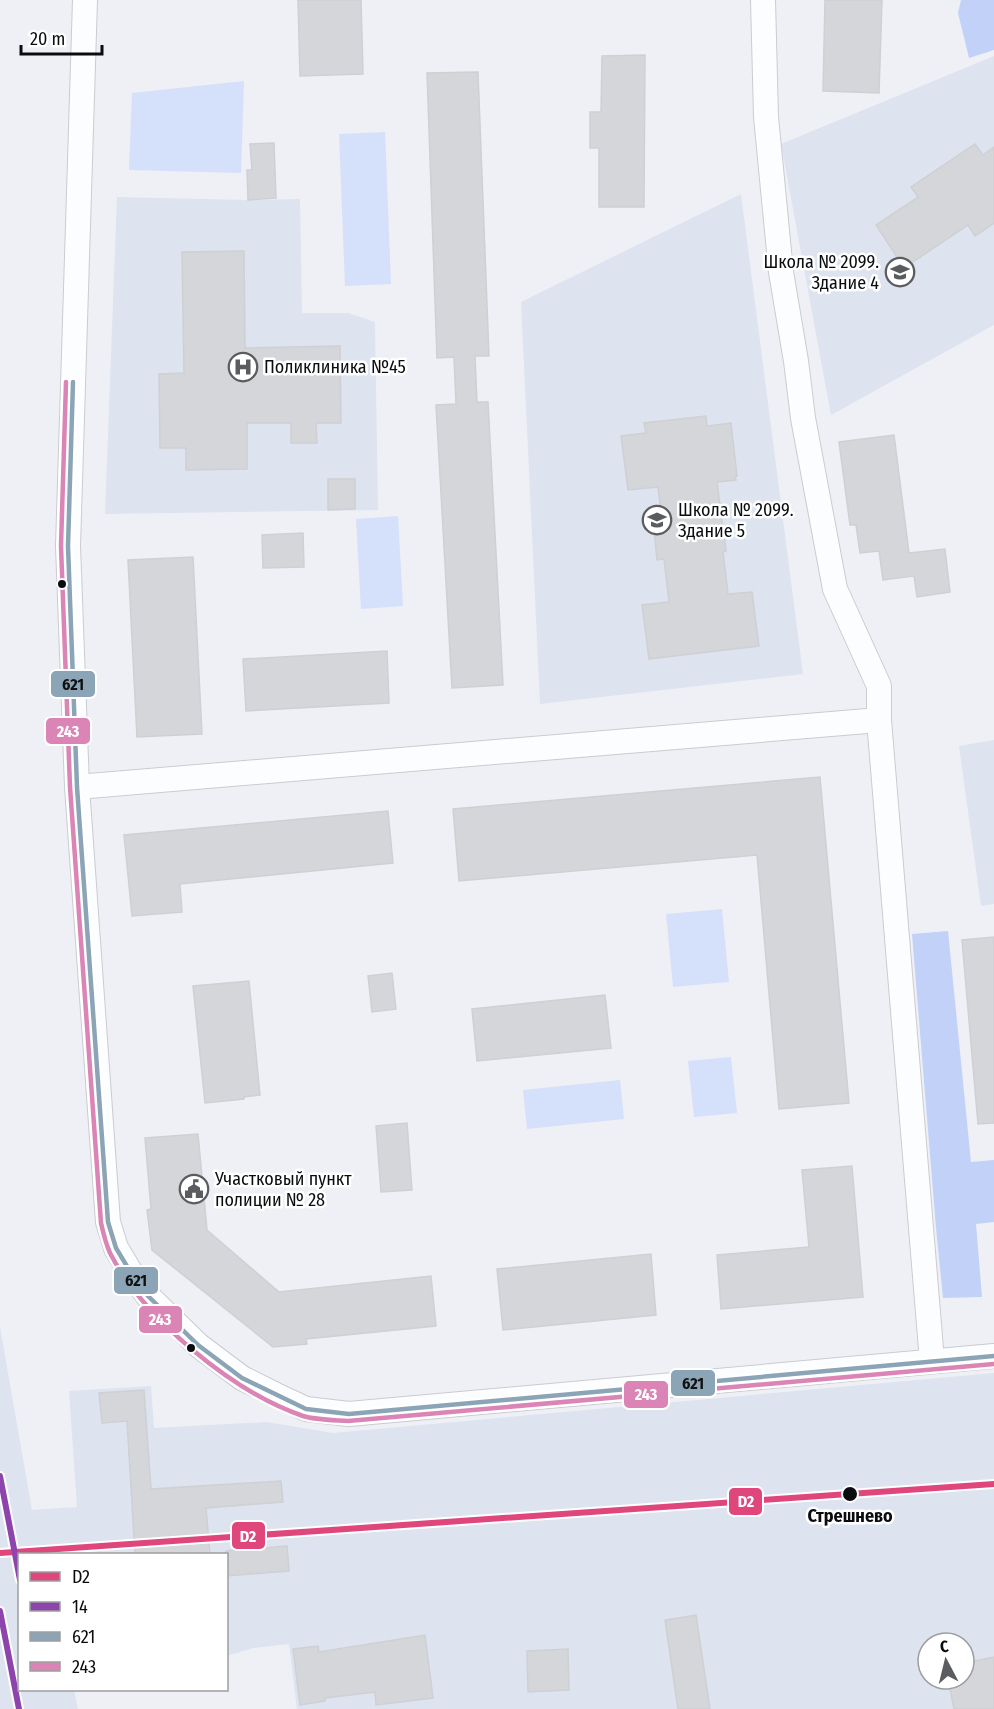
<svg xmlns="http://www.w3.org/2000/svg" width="994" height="1709" viewBox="0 0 994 1709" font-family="'Fira Sans Condensed',sans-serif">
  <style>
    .built { fill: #dde3ef; fill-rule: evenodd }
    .green { fill: #d5e0fa }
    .forest { fill: #c1d1f8 }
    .building { fill: #d4d6da; stroke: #ced0d4; stroke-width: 1.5 }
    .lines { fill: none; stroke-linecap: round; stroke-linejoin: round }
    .minor-casing { stroke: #caccd1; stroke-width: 26 }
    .minor { stroke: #fcfdfe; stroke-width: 24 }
    .bus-1-casing { stroke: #fff; stroke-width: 9 }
    .bus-2-casing { stroke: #fff; stroke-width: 9 }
    .bus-1 { stroke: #8ba5b7; stroke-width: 4.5 }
    .bus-2 { stroke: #da85b5; stroke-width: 4.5 }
    .rail-1-casing { stroke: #fff; stroke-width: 10 }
    .rail-2-casing { stroke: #fff; stroke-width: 10 }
    .rail-1 { stroke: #df477c; stroke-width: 6 }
    .rail-2 { stroke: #8e44ad; stroke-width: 6 }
    .bus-dot { fill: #0a0c0f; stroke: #fff; stroke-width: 2 }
    .labels { text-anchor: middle; stroke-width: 5; stroke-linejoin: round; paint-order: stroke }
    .poi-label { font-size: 18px; fill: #0a0c0f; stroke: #fff; text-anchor: start }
    .stop-label { font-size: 18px; font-weight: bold; fill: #0a0c0f; stroke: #fff }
    .line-badge { stroke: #fff; stroke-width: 2 }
    .badge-label { font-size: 16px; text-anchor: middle; font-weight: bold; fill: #fff }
    .pale-badge-label { font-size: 16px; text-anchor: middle; font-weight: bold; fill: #111 }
  </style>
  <rect width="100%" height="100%" fill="#eef0f6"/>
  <!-- built -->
  <g class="built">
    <polygon points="994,56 994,325 831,415 781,144"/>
    <polygon points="741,194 803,674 540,704 521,302"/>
    <polygon points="117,197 248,200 300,199 302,313 348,313 375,322 378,510 105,514"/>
    <polygon points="994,740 994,904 981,906 959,746"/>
    <path d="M0,1327L32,1510L77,1507L69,1391L151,1386L154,1428L267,1422L333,1433L994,1373V1709H297L289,1644L253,1648L227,1656L226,1554H20V1690H74L78,1709H0ZM928,1643H964V1679H928Z"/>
  </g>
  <!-- green -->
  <g class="green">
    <polygon points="244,81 241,173 129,170 132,93"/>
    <polygon points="385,132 391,284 345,286 339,134"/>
    <polygon points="398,516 403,606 361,609 356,519"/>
    <polygon points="722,909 729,982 673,987 666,914"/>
    <polygon points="731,1057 737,1113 694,1117 688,1061"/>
    <polygon points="620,1080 624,1119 527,1129 523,1090"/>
  </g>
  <!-- forest -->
  <g class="forest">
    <polygon points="961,0 994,0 994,50 969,58 958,13"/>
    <polygon points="948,931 971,1162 994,1160 994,1222 976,1224 982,1297 943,1298 936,1228 912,934"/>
  </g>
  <!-- building -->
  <g class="building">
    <polygon points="298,0 361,0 363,74 300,76"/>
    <polygon points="825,0 882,0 879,93 823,91"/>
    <polygon points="645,55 644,207 599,207 599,148 590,148 590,112 601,112 602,56"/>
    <polygon points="478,72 489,356 475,356 477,402 488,402 503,685 452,688 436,405 456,404 454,357 437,358 427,73"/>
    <polygon points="274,143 276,198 248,200 247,170 252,170 250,144"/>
    <polygon points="975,144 983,155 994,147 994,223 975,236 968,225 904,268 876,225 918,197 911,187"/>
    <polygon points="244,251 245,348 340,346 341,423 316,423 317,443 291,443 291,423 247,423 247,469 186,470 186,448 160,448 159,374 184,373 182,252"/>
    <polygon points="706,416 707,426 731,423 737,476 735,477 736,480 717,482 726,551 723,552 728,594 752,592 759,646 649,659 642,605 669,602 664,559 657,560 654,530 663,529 658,487 628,490 621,436 646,433 644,423"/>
    <polygon points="894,435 909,553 945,549 950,592 917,597 914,576 883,580 879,551 860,553 856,525 850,525 839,442"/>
    <polygon points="328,479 355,479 355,509 328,510"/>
    <polygon points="303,533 304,567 263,568 262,535"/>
    <polygon points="193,557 202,734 137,737 128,560"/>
    <polygon points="387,651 389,703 246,711 243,659"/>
    <polygon points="820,777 849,1103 779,1109 757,855 459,881 453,809"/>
    <polygon points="388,811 393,863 180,884 182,912 132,916 124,835"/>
    <polygon points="994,937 994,1123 978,1124 962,940"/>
    <polygon points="392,973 396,1009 372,1012 368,976"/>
    <polygon points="249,981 260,1095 244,1097 244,1099 205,1103 193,986"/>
    <polygon points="605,995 611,1048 477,1061 472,1009"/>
    <polygon points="407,1123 412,1190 381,1192 376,1126"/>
    <polygon points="198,1134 207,1230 279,1292 431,1276 436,1326 306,1339 307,1344 273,1347 152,1250 147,1210 151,1209 145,1138"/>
    <polygon points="852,1166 863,1297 721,1309 717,1255 809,1247 802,1170"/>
    <polygon points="651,1254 656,1315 503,1330 497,1269"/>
    <polygon points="144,1390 151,1489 281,1481 283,1502 206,1508 210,1554 135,1554 127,1421 102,1423 99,1393"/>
    <polygon points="287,1546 289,1571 226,1576 226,1551"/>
    <polygon points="696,1615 710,1709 678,1709 665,1620"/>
    <polygon points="425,1635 433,1698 376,1705 375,1692 325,1698 325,1701 300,1705 293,1649 318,1646 319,1652"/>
    <polygon points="568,1649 569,1690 528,1692 527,1651"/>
    <polygon points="994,1657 994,1709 954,1709 948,1679 964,1679 964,1663"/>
  </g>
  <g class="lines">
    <!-- minor casing -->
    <g class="minor-casing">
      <g id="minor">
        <polyline points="85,0 68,546 77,787 108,1222 116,1248 131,1273 148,1296 198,1345 242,1378 276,1395 306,1409 349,1414 994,1356"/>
        <polyline points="763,0 766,117 781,272 796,361 803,418 835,589 879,686 879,720 932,1361"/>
        <polyline points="77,787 879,720"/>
      </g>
    </g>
    <!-- minor -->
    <use href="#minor" class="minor"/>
    <!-- bus-1 casing -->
    <g class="bus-1-casing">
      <polyline id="bus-1" points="73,382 68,546 77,787 108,1222 116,1248 131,1273 148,1296 198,1345 242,1378 306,1409 349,1414 994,1356"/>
    </g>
    <!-- bus-2 casing -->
    <g class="bus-2-casing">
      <path id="bus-2" d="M66,382L61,546L70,787L101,1223C103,1232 106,1244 110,1253C144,1319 233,1392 303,1416C316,1420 334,1420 348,1421L994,1364"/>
    </g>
    <!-- bus-1 -->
    <use href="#bus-1" class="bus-1"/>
    <!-- bus-2 -->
    <use href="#bus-2" class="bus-2"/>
    <!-- rail-1 casing -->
    <g class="rail-1-casing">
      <polyline id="rail-1" points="0,1553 994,1484"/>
    </g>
    <!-- rail-2 casing -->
    <g class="rail-2-casing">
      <g id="rail-2">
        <polyline points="0,1476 20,1580"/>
        <polyline points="0,1611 19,1709"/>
      </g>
    </g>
    <!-- rail-1 -->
    <use href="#rail-1" class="rail-1"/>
    <!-- rail-2 -->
    <use href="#rail-2" class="rail-2"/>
  </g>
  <!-- icons -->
  <defs>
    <g id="school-ring" transform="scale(1.5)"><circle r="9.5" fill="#fff" stroke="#5a5c60" stroke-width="1.5"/><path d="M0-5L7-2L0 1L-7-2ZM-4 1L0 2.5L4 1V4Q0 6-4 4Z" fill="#5a5c60"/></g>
    <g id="hospital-ring" transform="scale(1.5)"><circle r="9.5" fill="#fff" stroke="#5a5c60" stroke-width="1.5"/><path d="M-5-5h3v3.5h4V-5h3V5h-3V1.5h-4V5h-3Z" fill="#5a5c60"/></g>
    <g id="civic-ring" transform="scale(1.5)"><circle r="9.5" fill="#fff" stroke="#5a5c60" stroke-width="1.5"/><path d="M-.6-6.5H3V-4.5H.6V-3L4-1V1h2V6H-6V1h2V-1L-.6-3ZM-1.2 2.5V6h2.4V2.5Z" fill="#5a5c60"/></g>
  </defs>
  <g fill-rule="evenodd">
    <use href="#school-ring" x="900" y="272"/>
    <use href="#hospital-ring" x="243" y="367"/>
    <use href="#school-ring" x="657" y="520"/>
    <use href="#civic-ring" x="194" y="1189"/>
  </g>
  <!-- markers -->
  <g class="bus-dot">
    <circle cx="62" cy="584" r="5"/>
    <circle cx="191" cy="1348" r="5"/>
    <circle cx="850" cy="1494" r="8"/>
  </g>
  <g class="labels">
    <!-- poi labels -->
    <g class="poi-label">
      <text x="879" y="268" text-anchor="end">Школа № 2099.<tspan x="879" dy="21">Здание 4</tspan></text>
      <text x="264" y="373">Поликлиника №45</text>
      <text x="678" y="516">Школа № 2099.<tspan x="678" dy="21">Здание 5</tspan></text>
      <text x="215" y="1185">Участковый пункт<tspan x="215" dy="21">полиции № 28</tspan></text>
    </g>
    <!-- stop labels -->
    <g class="stop-label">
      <text x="850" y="1522">Стрешнево</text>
    </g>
  </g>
  <g class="line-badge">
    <rect x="50" y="670" width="46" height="28" rx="6" fill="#8ba5b7"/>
    <rect x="45" y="717" width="46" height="28" rx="6" fill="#da85b5"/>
    <rect x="113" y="1266" width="46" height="29" rx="6" fill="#8ba5b7"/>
    <rect x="138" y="1305" width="45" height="29" rx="6" fill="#da85b5"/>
    <rect x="670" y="1369" width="46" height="28" rx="6" fill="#8ba5b7"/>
    <rect x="623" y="1380" width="46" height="29" rx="6" fill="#da85b5"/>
    <rect x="728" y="1487" width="35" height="29" rx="6" fill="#df477c"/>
    <rect x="231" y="1521" width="35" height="29" rx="6" fill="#df477c"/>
  </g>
  <g class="badge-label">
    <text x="68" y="737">243</text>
    <text x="160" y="1325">243</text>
    <text x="646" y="1400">243</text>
    <text x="746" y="1507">D2</text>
    <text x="248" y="1542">D2</text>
  </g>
  <g class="pale-badge-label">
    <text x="73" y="690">621</text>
    <text x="136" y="1286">621</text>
    <text x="693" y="1389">621</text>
  </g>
  <!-- legend -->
  <rect x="18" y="1553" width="210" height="138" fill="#ffffff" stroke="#9d9e9f" stroke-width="1.5"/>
  <rect x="30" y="1572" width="30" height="9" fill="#df477c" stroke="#9d9e9f" stroke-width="1.5"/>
  <text x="72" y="1583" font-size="18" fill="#0a0c0f">D2</text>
  <rect x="30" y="1602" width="30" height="9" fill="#8e44ad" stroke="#9d9e9f" stroke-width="1.5"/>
  <text x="72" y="1613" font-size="18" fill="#0a0c0f">14</text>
  <rect x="30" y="1632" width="30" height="9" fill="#8ba5b7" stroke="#9d9e9f" stroke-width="1.5"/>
  <text x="72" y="1643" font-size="18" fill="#0a0c0f">621</text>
  <rect x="30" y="1662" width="30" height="9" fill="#da85b5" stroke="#9d9e9f" stroke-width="1.5"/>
  <text x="72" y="1673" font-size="18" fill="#0a0c0f">243</text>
  <!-- north arrow -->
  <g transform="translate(946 1661) rotate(353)"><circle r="28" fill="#ffffff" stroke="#9d9e9f" stroke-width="1.5"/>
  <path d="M0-4.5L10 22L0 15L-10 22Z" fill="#5a5c60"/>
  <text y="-9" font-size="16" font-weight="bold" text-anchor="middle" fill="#0a0c0f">С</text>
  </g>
  <!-- scale -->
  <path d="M21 45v9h81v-9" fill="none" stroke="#0a0c0f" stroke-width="3"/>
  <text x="30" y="45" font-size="18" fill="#0a0c0f" stroke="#ffffff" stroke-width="4.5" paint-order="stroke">20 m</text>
</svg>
